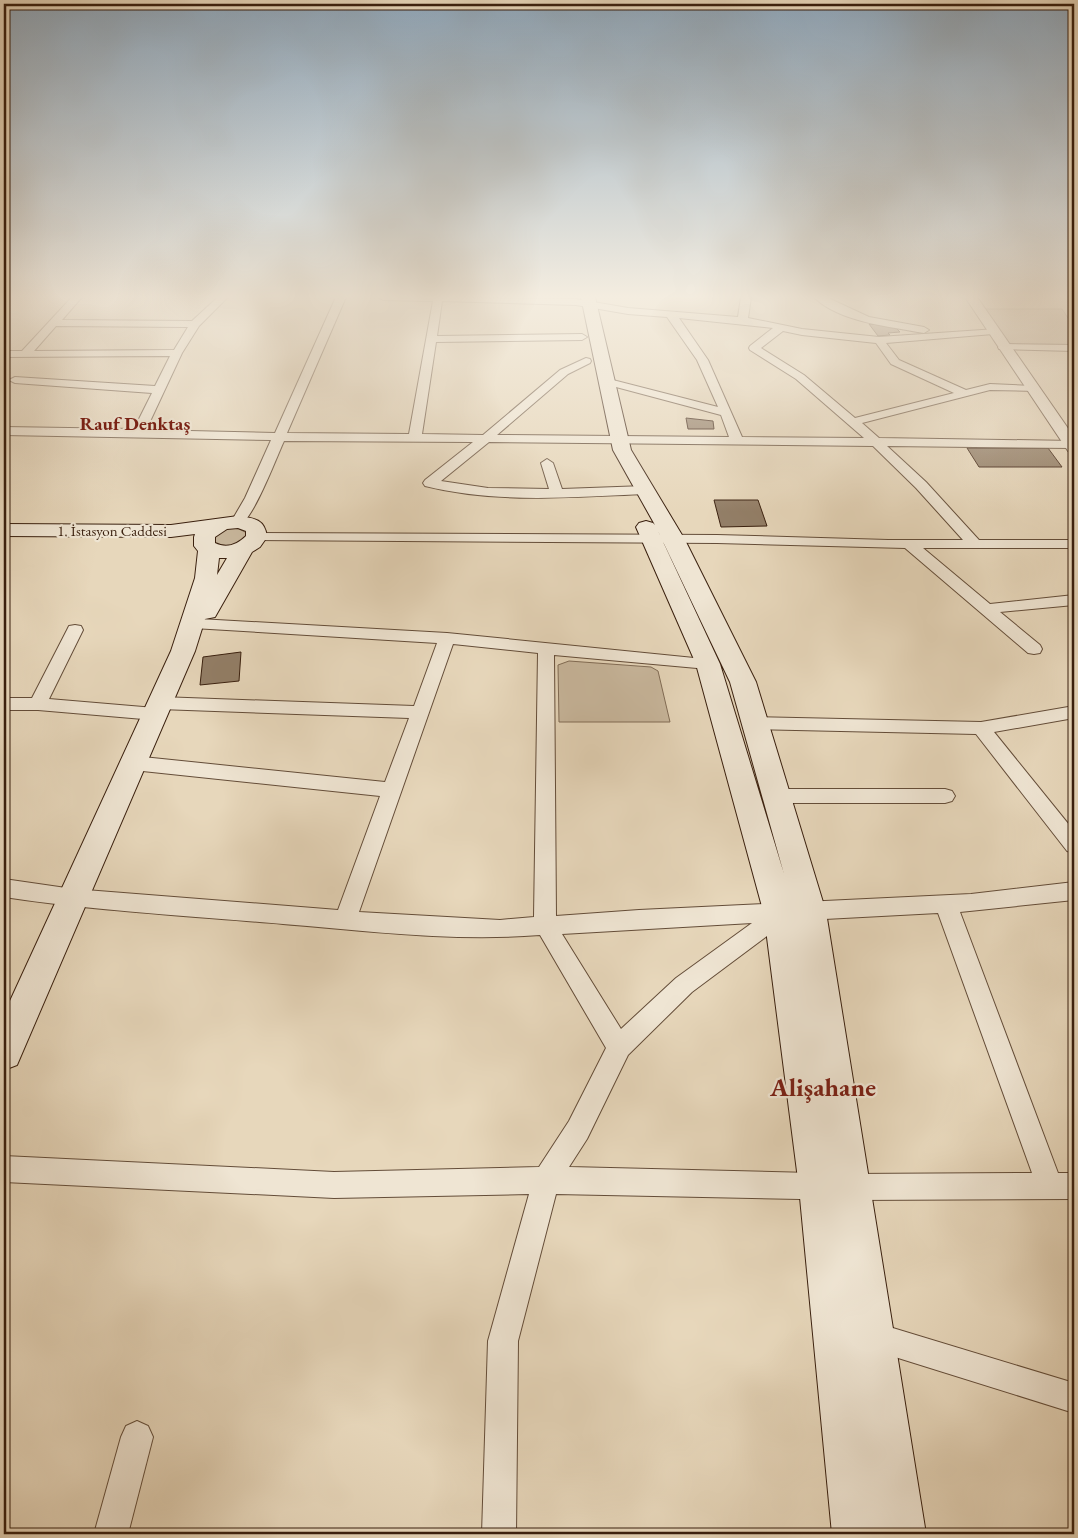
<svg xmlns="http://www.w3.org/2000/svg" width="1078" height="1538" viewBox="0 0 1078 1538" font-family="'EB Garamond',serif">
  <style>
    .green { fill: #c9b89e; stroke: #816c56 }
    .building { fill: #937f68; stroke: #391f0e }
    .lines { fill: none; stroke-linecap: round; stroke-linejoin: round }
    .minor-casing { stroke: #644d39; stroke-width: 2 }
    .tertiary-casing { stroke: #644d39; stroke-width: 2 }
    .secondary-casing { stroke: #391f0e; stroke-width: 2 }
    .minor { fill: #efe5d3; fill-rule: evenodd }
    .tertiary { fill: #efe5d3; fill-rule: evenodd }
    .secondary { fill: #efe5d3; fill-rule: evenodd }
    .labels { text-anchor: middle; stroke-width: 4.5; stroke-linejoin: round; paint-order: stroke }
    .far-street-label { font-size: 15px; fill: #391f0e; stroke: #efe5d3 }
    .far-district-label { font-size: 19px; font-weight: bold; fill: #7a1f14; stroke: #efe5d3 }
    .near-district-label { font-size: 26px; font-weight: bold; fill: #7a1f14; stroke: #efe5d3 }
  </style>
  <rect width="100%" height="100%" fill="#e7d7bb"/>
  <filter id="stains"><feTurbulence type="fractalNoise" baseFrequency=".004" numOctaves="4"/><feColorMatrix values="0 0 0 0 .2 0 0 0 0 .09 0 0 0 0 .02 0 0 0 .5 -.17"/></filter>
  <radialGradient id="worn" r=".72"><stop offset=".6" stop-color="#630" stop-opacity="0"/><stop offset="1" stop-color="#630" stop-opacity=".3"/></radialGradient>
  <!-- green -->
  <g class="green">
    <polygon points="983,309 1062,309 1074,327 1074,346 1009,344"/>
    <polygon points="235,527 247,533 245,539 231,547 215,545 211,537 218,531"/>
    <polygon points="569,661 651,667 658,671 670,722 559,722 558,665"/>
  </g>
  <!-- building -->
  <g class="building">
    <polygon points="869,324 894,326 900,332 888,333 890,335 878,336"/>
    <polygon points="686,418 713,421 714,429 688,429"/>
    <polygon points="967,448 1048,448 1062,467 979,467"/>
    <polygon points="714,500 758,500 767,526 721,527"/>
    <polygon points="241,652 239,681 200,685 203,657"/>
  </g>
  <g class="lines">
    <!-- minor casing -->
    <g class="minor-casing">
      <g id="minor">
        <path d="M72,297H82L62,320L192,321L218,297H228L199,326L182,353L146,430L275,433L336,297H346L287,433L409,434L433,301L383,300L378,297L576,299L628,308L738,317L741,297H751L748,318L802,329L879,337L997,329L998,331L993,334L886,343L899,360L966,390L990,384L1033,386L1037,387L1039,389L1037,391L990,390L862,423L879,438L1074,441V447L1072,448L887,446L926,482L979,540H1074V548H923L990,604L1074,595V605L1000,612L1040,645L1042,649L1040,653L1034,654L1028,653L905,548L717,543L252,540L250,537L252,534L257,533L717,535L888,540H963L916,488L873,446L489,442L441,481L488,488L549,489L541,463L547,459L553,463L562,489L645,486L652,490L645,494C572,497 497,504 425,486L423,483L425,480L473,442L284,441C277,456 252,523 238,526L233,525L231,522L245,498L271,440L4,435V427L134,429L152,393L15,383L9,380L15,377L155,386L170,356L4,357V351H22ZM442,301L576,305L628,314L667,317L697,360L718,407L605,378L599,381L601,383L721,415L729,437L497,435L568,374L590,363L591,361L590,359L586,358L560,370L483,435L422,434L436,342L582,340L587,337L582,334L437,336ZM679,318L773,328L750,346L749,348L750,350L796,379L864,438L742,437L708,360ZM56,326L188,327L174,350L34,351ZM783,331L802,335L876,343L891,364L954,393L855,418L804,375L761,348Z"/>
        <path d="M814,297H826L869,317L924,327L929,330L924,333C892,327 838,322 814,297Z"/>
        <polygon points="1003,344 1074,345 1074,351 999,349 998,347"/>
        <path d="M199,619L447,633L714,660L716,664L714,668L708,669L554,655L556,916L639,910L971,894L1074,882V900L960,912L1058,1173H1074V1199L851,1200L556,1194L518,1341L516,1534H482L488,1341L529,1194L334,1198L4,1182V1156L334,1172L539,1167L569,1121L606,1048L540,935C455,942 367,931 283,924C190,916 96,911 4,897V879L73,889L338,910L380,796L133,770L126,768L124,763L126,758L133,756L385,782L409,718L160,709L154,707L151,703L154,699L160,697L414,706L437,643L193,628L191,624L193,620ZM453,644L538,653L534,917L500,920L359,912ZM938,913L1032,1173L851,1174L569,1167L587,1139L628,1055L692,992L787,921ZM752,923L676,978L621,1029L562,934Z"/>
        <polygon points="75,625 81,626 83,630 49,699 155,708 161,710 164,714 161,718 155,720 38,710 4,710 4,698 32,698 67,630 69,626"/>
        <polygon points="1074,706 1074,718 994,732 1074,831 1074,853 1067,851 976,734 755,729 749,727 746,723 749,719 755,717 981,722"/>
        <polygon points="777,789 945,789 952,791 955,796 952,801 945,803 777,803 770,801 767,796 770,791"/>
        <polygon points="873,1322 1074,1383 1074,1413 863,1347 858,1337 863,1327"/>
        <polygon points="137,1421 148,1426 153,1437 128,1534 94,1534 121,1437 126,1426"/>
      </g>
    </g>
    <!-- tertiary casing -->
    <g class="tertiary-casing">
      <polygon id="tertiary" points="965,297 977,297 1074,437 1074,453 1068,451"/>
    </g>
    <!-- secondary casing -->
    <g class="secondary-casing">
      <g id="secondary">
        <path d="M581,297H595L631,450L685,540L756,682L826,912L926,1534H832L799,1187L764,914L696,664L636,527L639,523L646,521L653,523L655,525L613,450ZM657,529L730,682L784,874L720,664Z"/>
        <path d="M238,516C254,518 265,519 267,537L260,547L252,552L215,617L205,619L195,651L17,1065L4,1070V1014L171,651L195,578L198,551L194,546V537L195,534L171,537L4,536V524L171,525ZM227,529L238,528L246,531V536C238,544 227,549 215,543V537ZM219,558H227L217,575Z"/>
      </g>
    </g>
    <!-- minor -->
    <use href="#minor" class="minor"/>
    <!-- tertiary -->
    <use href="#tertiary" class="tertiary"/>
    <!-- secondary -->
    <use href="#secondary" class="secondary"/>
  </g>
  <!-- sky -->
  <linearGradient id="sky" x2="0" y2="1"><stop stop-color="#90a9be"/><stop offset="0.58" stop-color="#f4ede0"/><stop offset="1" stop-color="#f4ede0" stop-opacity="0"/></linearGradient>
  <rect width="1078" height="512" fill="url(#sky)"/>
  <g class="labels">
    <!-- far-street labels -->
    <g class="far-street-label">
      <text x="112" y="536">1. İstasyon Caddesi</text>
    </g>
    <!-- far-district labels -->
    <g class="far-district-label">
      <text x="135" y="430">Rauf Denktaş</text>
    </g>
    <!-- near-district labels -->
    <g class="near-district-label">
      <text x="823" y="1096">Alişahane</text>
    </g>
  </g>
  <!-- margin -->
  <rect width="1078" height="1538" fill="none" stroke="#e7d7bb" stroke-width="20"/>
  <rect x="5" y="5" width="1068" height="1528" fill="none" stroke="#391f0e" stroke-width="2.5"/>
  <rect x="10" y="10" width="1058" height="1518" fill="none" stroke="#391f0e"/>
  <rect width="100%" height="100%" filter="url(#stains)"/>
  <rect width="100%" height="100%" fill="url(#worn)"/>
</svg>
